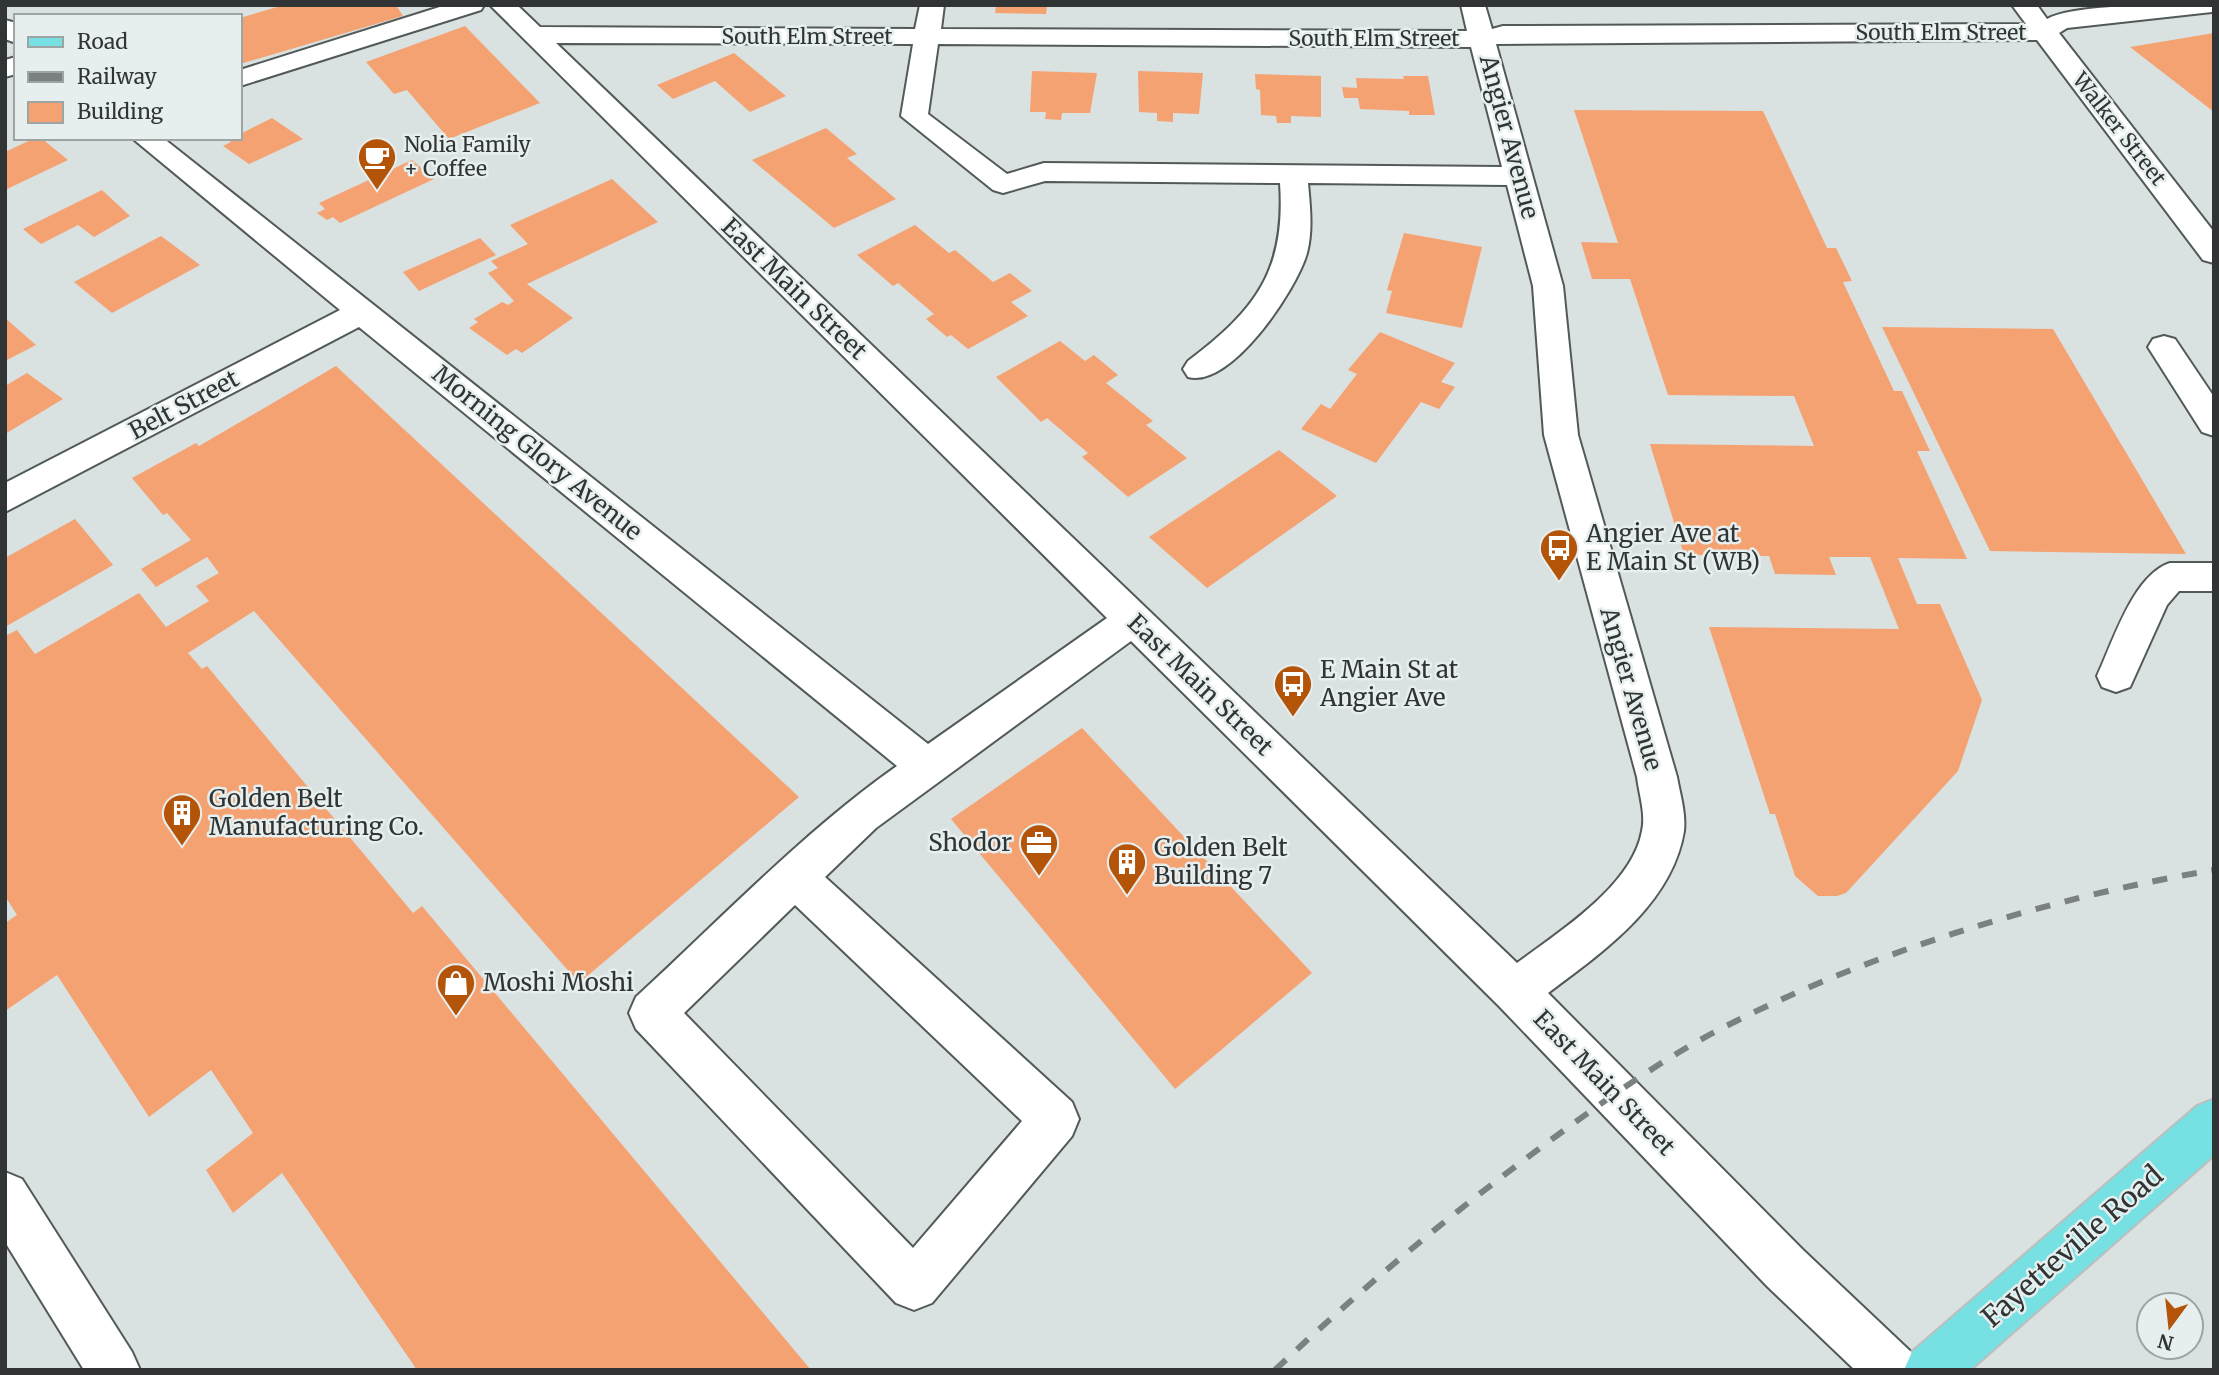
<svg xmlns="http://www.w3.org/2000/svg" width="2219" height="1375" viewBox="0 0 2219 1375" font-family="Merriweather,serif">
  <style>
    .building { fill: #f5a272 }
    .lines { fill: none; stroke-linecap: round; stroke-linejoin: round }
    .minor-casing { stroke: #525959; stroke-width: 4 }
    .major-casing { stroke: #bdbebe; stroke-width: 4 }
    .minor { fill: #fff; fill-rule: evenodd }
    .major { fill: #76e0e3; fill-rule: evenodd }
    .rail { stroke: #7b8080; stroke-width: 6; stroke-dasharray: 15 15; stroke-linecap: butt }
    .labels { text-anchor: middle; stroke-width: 5; stroke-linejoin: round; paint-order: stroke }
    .far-street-label { font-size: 21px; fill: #313434; stroke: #e6eeee }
    .far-poi-label { font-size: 21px; fill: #313434; stroke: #e6eeee; text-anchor: start }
    .street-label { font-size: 24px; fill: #313434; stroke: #e6eeee }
    .poi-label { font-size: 24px; fill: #313434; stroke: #e6eeee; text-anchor: start }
    .near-street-label { font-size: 28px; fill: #313434; stroke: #e6eeee }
  </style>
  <rect width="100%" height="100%" fill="#d9e1e1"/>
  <!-- building -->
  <g class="building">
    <polygon points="284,5 396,5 403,16 240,64 240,18"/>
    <polygon points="996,5 1047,5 1046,14 995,13"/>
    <polygon points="465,26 540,103 449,139 407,90 394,94 366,62"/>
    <polygon points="2214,33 2214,112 2130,47"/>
    <polygon points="734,53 786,96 750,112 715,81 673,99 657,85"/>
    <polygon points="1032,71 1097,73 1090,113 1062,113 1061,120 1045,119 1046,112 1030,112"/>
    <polygon points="1138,71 1203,73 1199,114 1173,113 1173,122 1157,121 1157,113 1139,112"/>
    <polygon points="1255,74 1321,76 1321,117 1291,116 1291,123 1277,123 1276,116 1261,115 1260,90 1256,89"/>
    <polygon points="1403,76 1428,76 1435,115 1409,115 1409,111 1360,109 1358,98 1344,98 1342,87 1357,88 1356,78 1404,79"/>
    <polygon points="1574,110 1763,111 1827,248 1836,248 1852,281 1843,282 1894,391 1902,391 1930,451 1917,451 1967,559 1898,558 1917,604 1940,604 1982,700 1958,771 1846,893 1837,896 1818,896 1795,876 1775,814 1770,814 1709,627 1899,629 1870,557 1829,557 1836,575 1775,574 1769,556 1684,555 1650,444 1814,446 1794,396 1668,395 1630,279 1592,279 1581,242 1618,243"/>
    <polygon points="272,118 303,139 249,164 223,146 231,142 228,140 240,138 240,134"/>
    <polygon points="826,128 857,154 847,158 896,199 834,228 752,160"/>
    <polygon points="35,138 41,138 68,160 5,190 5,152"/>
    <polygon points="412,160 434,179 340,223 333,217 327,220 317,213 325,209 319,203"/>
    <polygon points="612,179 658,222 527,284 573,318 522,353 516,349 507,355 469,328 478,322 474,319 502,302 508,305 514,301 488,273 498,268 491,261 528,244 510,225"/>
    <polygon points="102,190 130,216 94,237 78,225 41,244 23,229"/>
    <polygon points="915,225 949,253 955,250 993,282 1010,273 1032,291 1011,302 1028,316 968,349 951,335 947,337 926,319 934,314 898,283 893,286 857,255"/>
    <polygon points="1404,233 1482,247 1462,328 1386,313 1392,291 1387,290"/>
    <polygon points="161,236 200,265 112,313 74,282"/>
    <polygon points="480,238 496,255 419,291 403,272"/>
    <polygon points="5,318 36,345 5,361"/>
    <polygon points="1882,327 2053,329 2186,554 1990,551"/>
    <polygon points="1380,332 1455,363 1441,382 1455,387 1439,409 1421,402 1376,463 1301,429 1321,404 1330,409 1357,374 1348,370"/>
    <polygon points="1060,341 1085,361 1094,355 1118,375 1106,383 1153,421 1146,425 1187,458 1128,497 1082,457 1088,453 1047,418 1041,422 996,377"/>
    <polygon points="336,366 799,797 579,983 254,611 188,653 202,669 207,666 413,913 422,906 811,1370 417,1370 282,1173 233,1213 206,1170 253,1133 211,1070 149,1117 57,975 5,1011 5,923 17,915 5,896 5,636 17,630 35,654 139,593 166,627 209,601 196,586 219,573 207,557 156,587 141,569 191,540 167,513 163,515 132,478 196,443 199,446"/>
    <polygon points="27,373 63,399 5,434 5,386"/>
    <polygon points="1279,450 1337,496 1207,588 1149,537"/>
    <polygon points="75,519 113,565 5,627 5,558"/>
    <polygon points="1082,728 1312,973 1175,1089 951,819"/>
  </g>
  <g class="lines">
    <!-- minor casing -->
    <g class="minor-casing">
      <g id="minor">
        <polygon points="446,5 484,5 481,10 240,86 240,70"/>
        <path d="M490,5H517L540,27L915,29L920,5H944L941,29L1467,31L1461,5H1485L1492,29L1503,26L2026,24L2012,5H2037L2047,19C2074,3 2179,5 2214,5L2212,12L2067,28L2059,33L2214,232V263L2203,260L2037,40L1496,44L1563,286L1578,435L1677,777C1680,794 1686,813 1684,831C1672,904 1603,952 1548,993L1803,1250L1911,1352L1919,1370H1855L1767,1286L1499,1006L1131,641L876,828L825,877L1072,1102L1079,1119L1072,1136L932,1303L914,1310L896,1303L636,1029L629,1013L636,997C721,919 802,833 897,766L359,327L5,512V483L340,310L132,138H163L928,744L1107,618ZM556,43L913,44L901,116L993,190L1003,193L1045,181L1280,183C1286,270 1256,310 1188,361L1183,369L1188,377C1231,389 1297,289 1307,253C1313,230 1310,206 1308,183L1507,185L1533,286L1544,435L1637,777C1639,794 1646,814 1642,831C1632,886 1559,932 1517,963ZM938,44L1471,47L1502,167L1044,163L1007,174L928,114ZM795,905L1022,1121L913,1248L684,1013Z"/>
        <polygon points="5,20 16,23 16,43 5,39"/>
        <polygon points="16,57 16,74 5,77 5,60"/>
        <polygon points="2164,336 2175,339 2214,397 2214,436 2202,432 2148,347 2153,339"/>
        <path d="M2170,563H2214V591H2179L2167,605L2130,687L2116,692L2102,687L2097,676C2113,642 2133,575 2170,563Z"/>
        <polygon points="5,1172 22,1179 132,1352 140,1370 84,1370 5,1242"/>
      </g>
    </g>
    <!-- major casing -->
    <g class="major-casing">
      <polygon id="major" points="2214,1099 2214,1155 1970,1370 1904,1370 1912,1352 2197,1106"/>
    </g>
    <!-- minor -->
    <use href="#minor" class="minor"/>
    <!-- major -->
    <use href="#major" class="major"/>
    <!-- rail -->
    <path class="rail" d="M1275,1370C1365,1285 1459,1207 1559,1134C1608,1098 1656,1064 1709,1035C1859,955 2047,898 2214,870"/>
  </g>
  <!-- icons -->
  <defs>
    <g id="cafe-pin" transform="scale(2.0125)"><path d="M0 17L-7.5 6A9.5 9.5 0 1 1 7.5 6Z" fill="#b35408" stroke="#e6eeee"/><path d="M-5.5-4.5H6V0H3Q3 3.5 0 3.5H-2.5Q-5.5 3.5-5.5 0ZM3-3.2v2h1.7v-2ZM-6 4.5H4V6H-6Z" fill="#fff"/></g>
    <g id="bus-pin" transform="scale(2.0125)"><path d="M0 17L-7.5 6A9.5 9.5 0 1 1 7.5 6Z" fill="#b35408" stroke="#e6eeee"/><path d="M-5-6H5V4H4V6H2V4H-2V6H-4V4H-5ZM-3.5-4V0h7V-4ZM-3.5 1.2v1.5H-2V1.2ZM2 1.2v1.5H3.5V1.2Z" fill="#fff"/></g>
    <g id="building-pin" transform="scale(2.0125)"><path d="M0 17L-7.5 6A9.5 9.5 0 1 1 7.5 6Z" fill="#b35408" stroke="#e6eeee"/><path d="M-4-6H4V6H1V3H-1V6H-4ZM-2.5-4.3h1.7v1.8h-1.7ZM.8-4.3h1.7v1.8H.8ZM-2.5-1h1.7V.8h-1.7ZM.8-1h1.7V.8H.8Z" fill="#fff"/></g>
    <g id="office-pin" transform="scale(2.0125)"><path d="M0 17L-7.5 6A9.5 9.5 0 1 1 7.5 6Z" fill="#b35408" stroke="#e6eeee"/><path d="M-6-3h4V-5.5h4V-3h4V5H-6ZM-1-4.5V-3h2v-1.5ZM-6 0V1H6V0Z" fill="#fff"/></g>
    <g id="shop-pin" transform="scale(2.0125)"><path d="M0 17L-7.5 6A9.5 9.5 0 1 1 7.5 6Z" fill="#b35408" stroke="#e6eeee"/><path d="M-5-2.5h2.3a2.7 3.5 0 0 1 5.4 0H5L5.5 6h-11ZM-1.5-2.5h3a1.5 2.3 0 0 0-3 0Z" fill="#fff"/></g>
  </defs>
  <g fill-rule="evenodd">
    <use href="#cafe-pin" x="377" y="157"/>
    <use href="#bus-pin" x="1559" y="548"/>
    <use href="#bus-pin" x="1293" y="684"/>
    <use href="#building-pin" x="182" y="813"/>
    <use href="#office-pin" x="1039" y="843"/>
    <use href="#building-pin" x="1127" y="862"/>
    <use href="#shop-pin" x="456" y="983"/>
  </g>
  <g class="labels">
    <!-- far-street labels -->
    <g class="far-street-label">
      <text x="1941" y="40">South Elm Street</text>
      <text x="807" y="44">South Elm Street</text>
      <text x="1374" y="46">South Elm Street</text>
      <text transform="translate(2119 129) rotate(52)" y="7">Walker Street</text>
    </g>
    <!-- far-poi labels -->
    <g class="far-poi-label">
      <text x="404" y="152">Nolia Family<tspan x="404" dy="24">+ Coffee</tspan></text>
    </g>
    <!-- street labels -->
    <g class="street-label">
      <text transform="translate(1509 137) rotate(75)" y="8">Angier Avenue</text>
      <text transform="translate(794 289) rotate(44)" y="8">East Main Street</text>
      <text transform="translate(184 405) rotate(-28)" y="8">Belt Street</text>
      <text transform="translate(537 453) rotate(39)" y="8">Morning Glory Avenue</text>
      <text transform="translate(1200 685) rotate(44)" y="8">East Main Street</text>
      <text transform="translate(1631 689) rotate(74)" y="8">Angier Avenue</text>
      <text transform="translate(1604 1083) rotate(46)" y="8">East Main Street</text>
    </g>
    <!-- poi labels -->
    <g class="poi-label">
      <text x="1586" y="542">Angier Ave at<tspan x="1586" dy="28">E Main St (WB)</tspan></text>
      <text x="1320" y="678">E Main St at<tspan x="1320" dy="28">Angier Ave</tspan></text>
      <text x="209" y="807">Golden Belt<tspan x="209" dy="28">Manufacturing Co.</tspan></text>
      <text x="1012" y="851" text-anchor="end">Shodor</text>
      <text x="1154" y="856">Golden Belt<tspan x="1154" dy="28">Building 7</tspan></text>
      <text x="483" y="991">Moshi Moshi</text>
    </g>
    <!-- near-street labels -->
    <g class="near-street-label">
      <text transform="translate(2072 1246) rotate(-41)" y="10">Fayetteville Road</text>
    </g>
  </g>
  <!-- border -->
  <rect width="2219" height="1375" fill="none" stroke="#313434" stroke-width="14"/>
  <!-- legend -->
  <rect x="14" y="14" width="228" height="126" fill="#e6eeee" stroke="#9ea4a4" stroke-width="2"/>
  <rect x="28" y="37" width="35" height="10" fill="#76e0e3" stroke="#9ea4a4" stroke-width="2"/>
  <text x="77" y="49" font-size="21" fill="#313434">Road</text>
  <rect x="28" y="72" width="35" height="10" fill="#7b8080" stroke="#9ea4a4" stroke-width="2"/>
  <text x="77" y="84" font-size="21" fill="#313434">Railway</text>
  <rect x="28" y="102" width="35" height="21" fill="#f5a272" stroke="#9ea4a4" stroke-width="2"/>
  <text x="77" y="119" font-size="21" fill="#313434">Building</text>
  <!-- north arrow -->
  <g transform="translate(2170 1326) rotate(195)"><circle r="33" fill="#e6eeee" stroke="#9ea4a4" stroke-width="2"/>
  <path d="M0-5L12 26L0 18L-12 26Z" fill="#b35408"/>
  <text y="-10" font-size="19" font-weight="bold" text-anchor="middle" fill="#313434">N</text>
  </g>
</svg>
